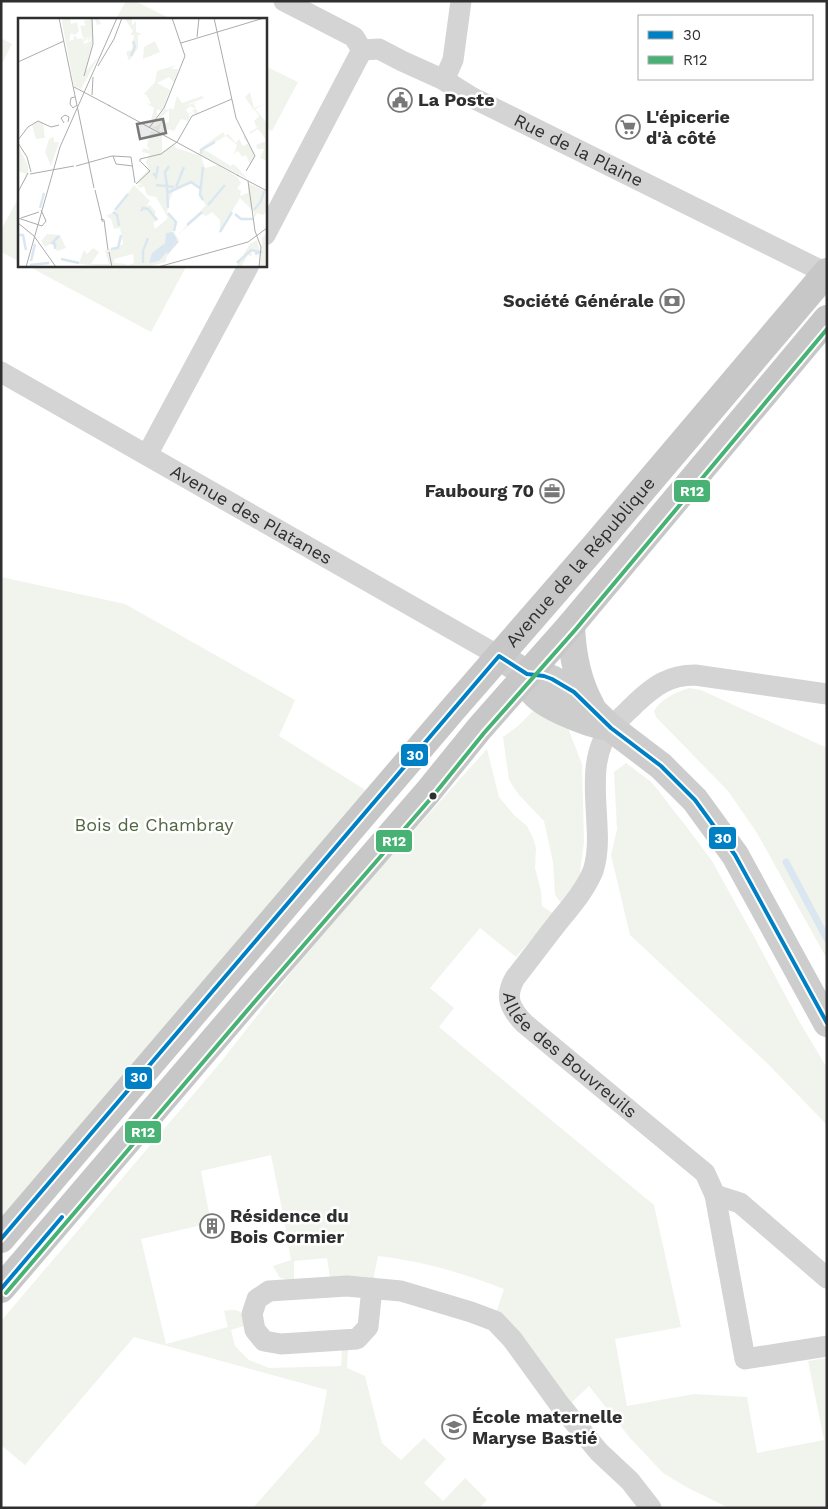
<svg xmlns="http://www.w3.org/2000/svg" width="828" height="1509" viewBox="0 0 828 1509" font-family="'Work Sans',sans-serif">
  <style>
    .green { fill: #f1f4ed }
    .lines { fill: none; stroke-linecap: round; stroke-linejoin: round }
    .stream { stroke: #dbe7f0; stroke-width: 7 }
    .minor { stroke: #d4d4d4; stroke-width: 21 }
    .secondary { stroke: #cdcdcd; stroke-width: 28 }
    .primary { stroke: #c7c7c7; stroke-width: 28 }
    .bus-1-casing { stroke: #fff; stroke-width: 8 }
    .bus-2-casing { stroke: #fff; stroke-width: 8 }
    .bus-1 { stroke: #0080c4; stroke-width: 4 }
    .bus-2 { stroke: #48b274; stroke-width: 4 }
    .bus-dot { fill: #2f2f2f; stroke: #fff; stroke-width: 2 }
    .labels { text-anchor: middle; stroke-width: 5; stroke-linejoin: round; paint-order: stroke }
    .poi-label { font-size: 18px; font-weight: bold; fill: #2f2f2f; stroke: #fff; text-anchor: start }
    .street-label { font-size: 18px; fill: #2f2f2f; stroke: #fff }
    .park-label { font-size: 18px; fill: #516741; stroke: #fff }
    .inset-river { fill: none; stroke: #dbe7f0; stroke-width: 2.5 }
    .inset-road { fill: none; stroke: #acacac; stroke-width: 1 }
    .view { fill: #787878; fill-opacity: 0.15; stroke: #787878; stroke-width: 2.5 }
    .inset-edge { fill: none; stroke: #2f2f2f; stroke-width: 2.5 }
    .line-badge { stroke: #fff; stroke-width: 2 }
    .badge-label { font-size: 14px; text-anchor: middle; font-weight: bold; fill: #fff }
  </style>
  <rect width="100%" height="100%" fill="#fff"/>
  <!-- green -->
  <g class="green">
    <polygon points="126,1 135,1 171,19 116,19"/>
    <polygon points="1,38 12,44 1,65"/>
    <polygon points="265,66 298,82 272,131 265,128"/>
    <polygon points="19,197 19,261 1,252 1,230"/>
    <polygon points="26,265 187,265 151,332"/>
    <polygon points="1,577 125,604 295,700 279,736 378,798 1,1239"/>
    <path d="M689,688L701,690L827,748V959L757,833L728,791L656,717L654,711C660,699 677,692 689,688Z"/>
    <polygon points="536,708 568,728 582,764 584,842 579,880 562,904 555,895 553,862 544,821 519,795 509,780 503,737 518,726"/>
    <path d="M487,749L499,797L514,815L527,826L533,838L536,848L535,868L541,891L542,906L554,914L516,957L480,928L430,988L454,1008L439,1027L654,1205L681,1327L615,1339L627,1406L694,1394L747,1397L757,1453L824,1440L808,1361L827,1358V1508H729L688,1488L663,1473L630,1438L589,1386L570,1404L496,1313L504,1289C463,1273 422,1261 378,1256L373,1281L330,1278L327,1258L294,1261V1281L280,1278L273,1266L291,1260L283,1214L271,1155L201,1171L211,1223L141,1239L166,1344L228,1327L224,1311C238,1307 244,1312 247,1325L231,1330L235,1346L249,1360L269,1368L341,1366L342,1349H348L347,1368L365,1376L382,1443L401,1460L424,1438L446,1459L424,1483L443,1501L465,1478L487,1500L479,1508H253L319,1433L327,1390L134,1337L25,1465L1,1445V1321L220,1063L321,934Z"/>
    <polygon points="626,763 650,781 658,790 695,838 712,861 757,942 799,1021 827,1068 827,1125 767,1063 630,935 611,855 617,829 614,772"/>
  </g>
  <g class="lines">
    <!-- stream -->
    <polyline class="stream" points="786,862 827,939"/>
    <!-- minor -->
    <g class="minor">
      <polyline points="284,1 354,37 362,50"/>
      <path id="s1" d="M362,50L379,49L402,61L444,80L471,97L826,273"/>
      <polyline points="444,80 453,60 461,1"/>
      <polyline points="265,235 362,50"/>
      <path id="s2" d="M1,372L499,656"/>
      <polyline points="147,455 249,265"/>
      <path id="s3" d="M827,694L695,675C669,675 654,686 636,703C628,711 619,719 612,727C589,754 596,794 597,826C598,841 598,856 593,871C585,890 572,905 559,921C544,940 530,959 515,978C504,997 510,1009 525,1024L705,1173L715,1195L740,1203L827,1278"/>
      <polyline points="715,1195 745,1359 827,1346"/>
      <polyline points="372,1288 368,1327 357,1339 281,1344 264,1341 255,1330 252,1314 257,1299 269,1291 347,1286 401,1291 471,1312 495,1321 512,1339 560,1405 599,1452 630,1481 651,1508"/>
    </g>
    <!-- secondary -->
    <g class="secondary">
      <path d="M571,625C572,653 577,681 591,706"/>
      <polyline points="499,656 527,674 544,676 552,679 574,692 611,728 661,766 695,800 735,855 827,1023"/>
      <path d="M527,674C529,681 530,687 534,693C544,706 587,723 604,726"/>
    </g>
    <!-- primary -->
    <g class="primary">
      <path id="s4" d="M1,1239L454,708L594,547L827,272"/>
      <polyline points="1,1289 246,1002 428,792 479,729 571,625 827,319"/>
    </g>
    <!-- bus-1 casing -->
    <g class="bus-1-casing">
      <g id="bus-1">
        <polyline points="1,1239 499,656 527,674 544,676 552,679 574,692 611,728 661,766 695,800 735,855 827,1023"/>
        <polyline points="1,1289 62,1217"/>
      </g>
    </g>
    <!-- bus-2 casing -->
    <g class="bus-2-casing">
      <polyline id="bus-2" points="6,1293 251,1006 433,796 484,733 576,629 827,329"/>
    </g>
    <!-- bus-1 -->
    <use href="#bus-1" class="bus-1"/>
    <!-- bus-2 -->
    <use href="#bus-2" class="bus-2"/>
  </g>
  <!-- icons -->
  <defs>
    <g id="civic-ring" transform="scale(1.25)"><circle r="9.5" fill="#fff" stroke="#787878" stroke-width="1.5"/><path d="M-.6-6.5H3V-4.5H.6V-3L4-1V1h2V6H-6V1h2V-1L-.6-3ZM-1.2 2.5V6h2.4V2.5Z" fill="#787878"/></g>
    <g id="supermarket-ring" transform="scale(1.25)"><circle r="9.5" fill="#fff" stroke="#787878" stroke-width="1.5"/><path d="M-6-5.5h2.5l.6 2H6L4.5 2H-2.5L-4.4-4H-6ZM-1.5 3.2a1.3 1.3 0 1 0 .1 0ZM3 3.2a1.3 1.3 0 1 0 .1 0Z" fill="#787878"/></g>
    <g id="bank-ring" transform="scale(1.25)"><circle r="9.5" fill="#fff" stroke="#787878" stroke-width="1.5"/><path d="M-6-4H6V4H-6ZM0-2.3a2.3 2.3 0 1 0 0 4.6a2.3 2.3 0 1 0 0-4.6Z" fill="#787878"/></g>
    <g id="office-ring" transform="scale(1.25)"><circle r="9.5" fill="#fff" stroke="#787878" stroke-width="1.5"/><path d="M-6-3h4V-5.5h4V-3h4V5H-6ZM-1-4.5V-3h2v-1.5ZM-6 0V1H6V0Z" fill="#787878"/></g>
    <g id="building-ring" transform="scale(1.25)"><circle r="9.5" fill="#fff" stroke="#787878" stroke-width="1.5"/><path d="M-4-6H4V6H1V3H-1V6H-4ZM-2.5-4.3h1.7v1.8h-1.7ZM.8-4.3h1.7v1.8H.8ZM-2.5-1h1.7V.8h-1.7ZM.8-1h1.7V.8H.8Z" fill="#787878"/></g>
    <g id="school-ring" transform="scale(1.25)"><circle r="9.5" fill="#fff" stroke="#787878" stroke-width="1.5"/><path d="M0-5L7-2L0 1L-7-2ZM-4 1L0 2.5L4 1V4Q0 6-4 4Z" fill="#787878"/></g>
  </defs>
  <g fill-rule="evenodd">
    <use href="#civic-ring" x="400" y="100"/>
    <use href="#supermarket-ring" x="628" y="127"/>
    <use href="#bank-ring" x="672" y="301"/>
    <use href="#office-ring" x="552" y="491"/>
    <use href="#building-ring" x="212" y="1226"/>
    <use href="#school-ring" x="454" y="1427"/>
  </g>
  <!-- markers -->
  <circle class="bus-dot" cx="433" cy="796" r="4.5"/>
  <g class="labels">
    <!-- poi labels -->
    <g class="poi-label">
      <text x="418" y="106">La Poste</text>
      <text x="646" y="123">L'épicerie<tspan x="646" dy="21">d'à côté</tspan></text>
      <text x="654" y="307" text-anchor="end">Société Générale</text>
      <text x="534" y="497" text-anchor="end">Faubourg 70</text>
      <text x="230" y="1222">Résidence du<tspan x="230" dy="21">Bois Cormier</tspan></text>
      <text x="472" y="1423">École maternelle<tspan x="472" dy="21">Maryse Bastié</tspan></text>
    </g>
    <!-- street labels -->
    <g class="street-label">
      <text dy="6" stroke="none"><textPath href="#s1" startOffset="241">Rue de la Plaine</textPath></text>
      <text dy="6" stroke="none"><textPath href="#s2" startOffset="288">Avenue des Platanes</textPath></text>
      <text dy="6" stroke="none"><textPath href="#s4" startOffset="891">Avenue de la République</textPath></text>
      <text dy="6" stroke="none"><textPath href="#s3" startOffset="620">Allée des Bouvreuils</textPath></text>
    </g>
    <!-- park labels -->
    <g class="park-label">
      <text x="154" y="831">Bois de Chambray</text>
    </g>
  </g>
  <!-- overview -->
  <g transform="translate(18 18)">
    <rect width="249" height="249" fill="#fff"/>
    <path d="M52,0L53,6L59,4L61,13L57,17L53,15L51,23L57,21H56L55,19L58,18L59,21L64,20L66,26L73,23L72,17L71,24L69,20L66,24L65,21L70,19L65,20L62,8L68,7L73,13L65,3L80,0L83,6L79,7L77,1L74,2L75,23L67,54L81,38L63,71L56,68L44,4L45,0ZM106,0H114V7L118,3V14L124,16L120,17V30L111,43L108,34L114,32L116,17H112L115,13ZM137,23L142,34L125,41L126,29ZM158,47L153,51H160L156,65L151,59L139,65L152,72L144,93L139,91V98L132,107L136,90L128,85L133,86L128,76L125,77L137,64L139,53ZM232,74L236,90L247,86L237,91L249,105V143L242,140L246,131H239L238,127L248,123L245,117L240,111L232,116L231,114L239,110L236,103L241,98L236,91L218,99L235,91L227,79ZM159,78L164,85L184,78L186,80L166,88L181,84L176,86L180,95L177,96L174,92L178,91L172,88L168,92L172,99L170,103L163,101L156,113L145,110L146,117L133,108L137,109L143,105L140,99L147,91L151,92L143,99L145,102L141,112L144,113V110L146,105L151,104V91L154,90L155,93ZM19,104H25L27,120L18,121L14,107ZM133,113L144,117V134L156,126L158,130L183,138L187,150L200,147L219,159L223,165L219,171L223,172L222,178L230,175V165L249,174V193L245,197L239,195L236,200V194L222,180L202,213V202L194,194L188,198L184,196L160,217L188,187L183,180V171L174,165L156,171L151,184L149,195L159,205L155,213L161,222L148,240V244L128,249H91L70,247L41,242L61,245L66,232L69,236L75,230L81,234L73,246H91L87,233L105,226L102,210L96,211L93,201L88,198L96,194L116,167L132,183L128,188L132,187L138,194L136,198L141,201L135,205L137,211L150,200L138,179L129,177L126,168L122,170L119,167L125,166L118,165L131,151L128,144L132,136L124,134L125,130L132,132L129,128ZM115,236L116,245L107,248L109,246L96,245V241ZM205,114L207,118L210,116L218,125L221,121L225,128L230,126L225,119L227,118L237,138L232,147L228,137L224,139L220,133L216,136L219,127L208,118L185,131L213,148L215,146L218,148L230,161L183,137V130ZM36,119V124H41L33,148L27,134L31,121ZM0,127L10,148V156L5,167L8,156L0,153ZM249,214V248H241L242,238L234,239L243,237L244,220ZM29,216L42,217L48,230L39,233L34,225L27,229L23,223ZM239,222L242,234L233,232L234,238L230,237L223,249H218L232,226Z" fill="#f1f4ed" fill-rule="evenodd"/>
    <path d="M155,214L159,222L141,243L131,245L134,235L147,225L148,215Z" fill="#dbe7f0"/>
    <path class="inset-river" d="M113,38L117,29L115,23M183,136V132L197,124M185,149L182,177L185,182M135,155L138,159L140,148M138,167L156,169M149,168L147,154L151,148M149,169L150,190M158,169L166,149M149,175L173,164L183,171M190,187L207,167M22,190L26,175M97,192L110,176M236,192L243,183L246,173M123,193L125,190L130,191L139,202M95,194L99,197L101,208M150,195L158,204L156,213M217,196L223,201H235M169,207L184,194M202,214L214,194M0,217H5L8,232M37,231V226L34,225L41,218M93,231L100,230L103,217M149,235L160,223M43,241L61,245M13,243L17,226M125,245V233L130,220M219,245L233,232L242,234L237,236M12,247L31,245"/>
    <path class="inset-road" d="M41,0L76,170M196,0L218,100L237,138L228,153M179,19L181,0M163,25L246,0M0,44L46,23M80,48L96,21L104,0M66,58L75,26L74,0M56,69L92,88M74,77L75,59M57,79L53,80L52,86L55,90L59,87M90,87L221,158M46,105L43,100L47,97L51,99L50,104M131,110L146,90L167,38L154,0M0,122L10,109L20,103L33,109L41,107M0,125L9,139L13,154M94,138L113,139L117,165M95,138L98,146L115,148M122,144V141L143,136L159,124L174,98L214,81M58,148L94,138M12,156L56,148M219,157L249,173M230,163L237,213L243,229L241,249M118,166L132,153L123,144M77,172L84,201M0,174L10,155M0,200L24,208L28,203L23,192M3,200L21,194M85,204L83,201L86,202L90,232M0,205L16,218L38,249M91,234L94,249M8,249L42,129L99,0M140,249L230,224L249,210"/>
    <path class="view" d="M145,101L148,115L122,121L119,106Z"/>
    <rect width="249" height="249" class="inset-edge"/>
  </g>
  <g class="line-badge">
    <rect x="673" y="479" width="38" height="24" rx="5" fill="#48b274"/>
    <rect x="400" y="743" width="29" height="24" rx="5" fill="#0080c4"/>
    <rect x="708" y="826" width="29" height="24" rx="5" fill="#0080c4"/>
    <rect x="375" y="829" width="38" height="24" rx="5" fill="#48b274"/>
    <rect x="124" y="1066" width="29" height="24" rx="5" fill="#0080c4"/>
    <rect x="124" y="1120" width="38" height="24" rx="5" fill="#48b274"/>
  </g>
  <g class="badge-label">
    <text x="692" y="496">R12</text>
    <text x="415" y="760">30</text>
    <text x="723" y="843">30</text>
    <text x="394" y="846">R12</text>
    <text x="139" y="1082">30</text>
    <text x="143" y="1137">R12</text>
  </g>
  <!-- border -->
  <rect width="828" height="1509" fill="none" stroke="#2f2f2f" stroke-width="5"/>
  <!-- legend -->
  <rect x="638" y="15" width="175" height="65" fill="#ffffff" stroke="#acacac"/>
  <rect x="648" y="31" width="25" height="8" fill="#0080c4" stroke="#acacac"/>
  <text x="683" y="40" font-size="15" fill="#2f2f2f">30</text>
  <rect x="648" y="56" width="25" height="8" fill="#48b274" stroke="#acacac"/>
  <text x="683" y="65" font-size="15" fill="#2f2f2f">R12</text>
</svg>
